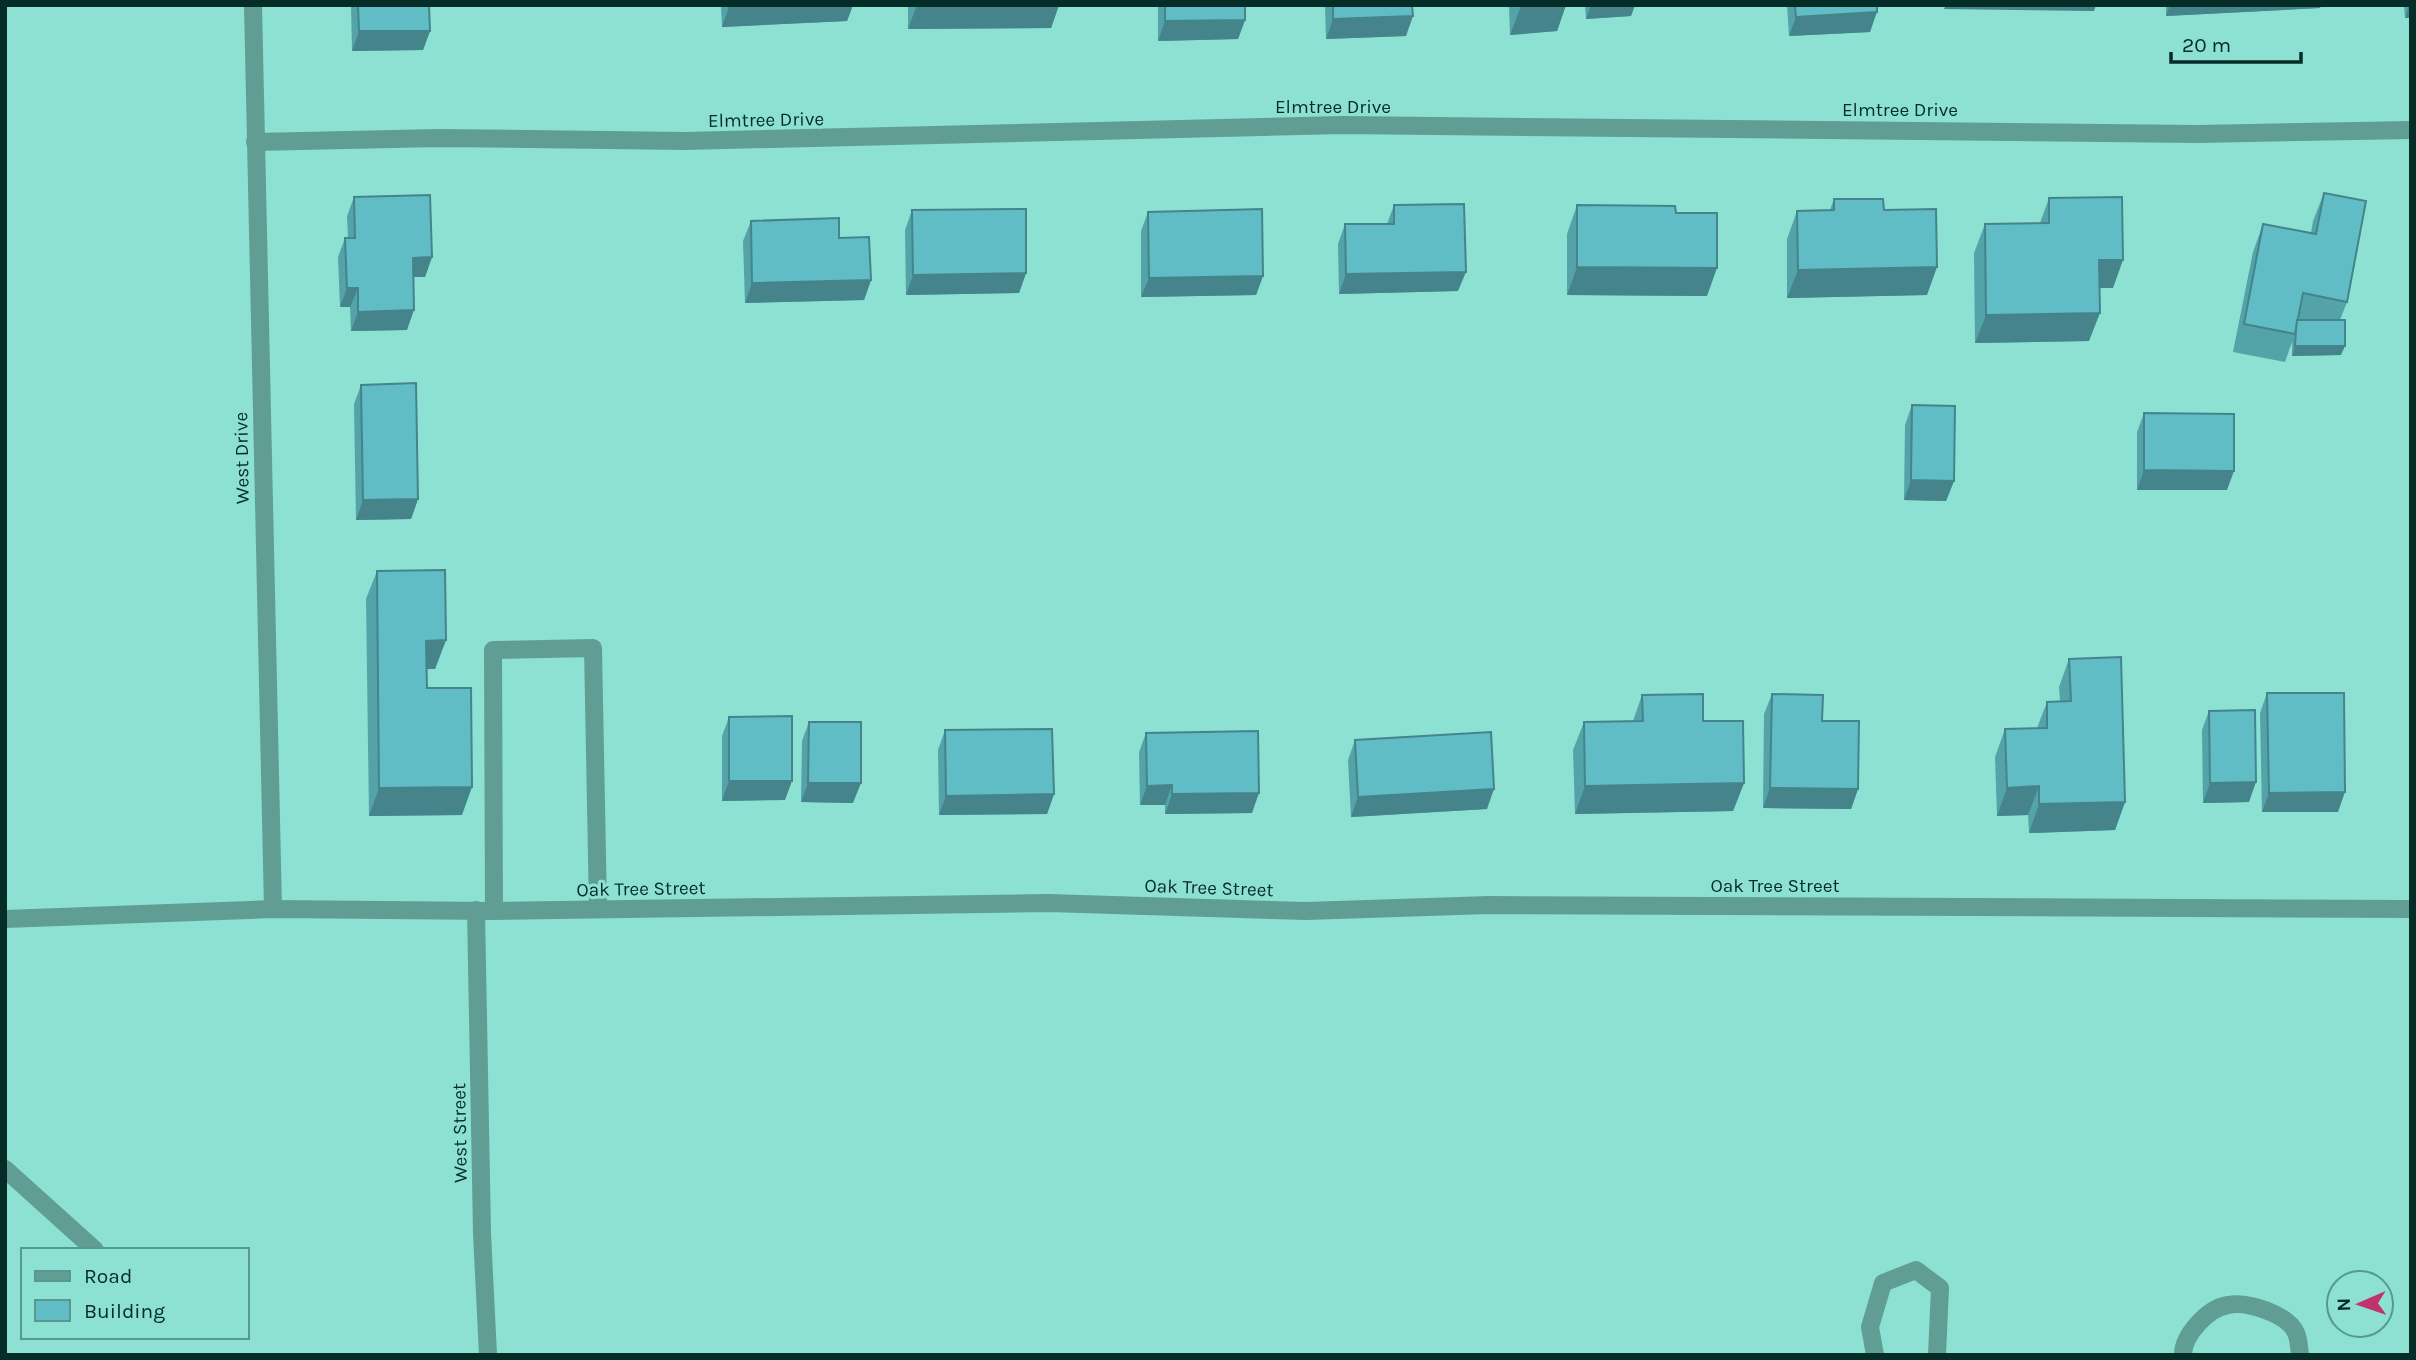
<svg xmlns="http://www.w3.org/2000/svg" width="2416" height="1360" viewBox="0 0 2416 1360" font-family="Karla,sans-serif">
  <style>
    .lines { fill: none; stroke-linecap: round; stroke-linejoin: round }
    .lane { stroke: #609e94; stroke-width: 18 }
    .street { stroke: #609e94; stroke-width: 18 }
    .wall { fill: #53a3a9 }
    .shaded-wall { fill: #44848a }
    .building { fill: #61bdc5; stroke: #44848a; stroke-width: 2 }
    .labels { text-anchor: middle; stroke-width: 6; stroke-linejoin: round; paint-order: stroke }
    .street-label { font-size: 19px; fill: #062c27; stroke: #8de1d3 }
  </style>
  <rect width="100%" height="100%" fill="#8de1d3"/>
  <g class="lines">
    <!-- lane -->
    <g class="lane">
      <polyline points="494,911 493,650 593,648 598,909"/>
      <polyline points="5,1169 95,1250"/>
      <polyline points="1875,1355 1870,1327 1883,1283 1916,1270 1940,1288 1937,1355"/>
      <path d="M2183,1355C2183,1335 2208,1308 2228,1305C2247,1301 2288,1314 2296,1333C2299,1339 2299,1348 2300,1355"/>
    </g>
    <!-- street -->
    <g class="street">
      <polyline points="253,5 273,909"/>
      <polyline points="255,142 439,138 685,141 1342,125 2198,134 2411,130"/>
      <polyline points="476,910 482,1233 488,1355"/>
      <polyline points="5,919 273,909 494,911 1049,903 1306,911 1489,905 2411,909"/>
    </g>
  </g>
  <!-- wall -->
  <g class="wall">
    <polygon points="351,5 429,5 430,31 423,50 352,51"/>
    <polygon points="721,5 853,5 847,21 722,27"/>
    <polygon points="908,5 1059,5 1051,28 908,29"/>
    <polygon points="1158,5 1245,5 1245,20 1238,39 1158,41"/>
    <polygon points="1325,5 1412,5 1406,36 1326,39"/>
    <polygon points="1509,5 1566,5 1557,31 1510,35"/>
    <polygon points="1585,5 1635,5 1631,16 1586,19"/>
    <polygon points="1787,5 1877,5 1870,32 1789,36"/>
    <polygon points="2166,5 2321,5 2320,8 2166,16"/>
    <polygon points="2404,5 2411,5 2405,18"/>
    <polygon points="2324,193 2347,302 2340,320 2341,355 2292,356 2292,342 2285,362 2233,352 2253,252 2263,224 2311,233 2313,221"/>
    <polygon points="354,197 432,257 425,277 414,277 407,330 351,331 350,307 340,307 338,257 345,238 348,238 347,216"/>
    <polygon points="2049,198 2113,288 2100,288 2089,341 1975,343 1974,253 1985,224 2040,223"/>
    <polygon points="1834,199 1884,210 1927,295 1787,298 1787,239 1797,211 1830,210"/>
    <polygon points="1394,205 1458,291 1339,294 1338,244 1345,224 1387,224"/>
    <polygon points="1577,205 1676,213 1707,296 1567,295 1567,234"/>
    <polygon points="912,210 1026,273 1019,293 906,295 905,230"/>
    <polygon points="1148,212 1263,276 1256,295 1141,297 1141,231"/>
    <polygon points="751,221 839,238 871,280 864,300 745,303 743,241"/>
    <polygon points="361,385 418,499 411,519 356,520 354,404"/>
    <polygon points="1912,405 1954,481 1946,501 1904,500 1905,425"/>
    <polygon points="2144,413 2227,490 2137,490 2137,432"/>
    <polygon points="377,571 446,640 435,669 426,669 427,688 462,815 369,816 366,599"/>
    <polygon points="2069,659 2125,802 2115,830 2029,833 2028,815 1997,816 1995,757 2005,729 2037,728 2047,702 2060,701 2059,687"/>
    <polygon points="2267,693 2338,812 2262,812 2260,713"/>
    <polygon points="1772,694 1822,721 1858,789 1851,809 1763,808 1764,714"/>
    <polygon points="1642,695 1703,721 1744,783 1733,811 1575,814 1573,750 1584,722 1633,721"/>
    <polygon points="2209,711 2249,802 2203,803 2202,730"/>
    <polygon points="729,717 785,800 722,801 722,736"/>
    <polygon points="809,722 853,803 801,802 802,741"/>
    <polygon points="945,730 1054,794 1047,814 939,815 938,750"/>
    <polygon points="1146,733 1252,813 1165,814 1165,805 1140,805 1139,752"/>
    <polygon points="1355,740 1487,809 1351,817 1348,760"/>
  </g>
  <!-- shaded-wall -->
  <g class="shaded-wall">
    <polygon points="770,5 853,5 847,21 722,27 729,7"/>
    <polygon points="917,5 1059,5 1051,28 908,29"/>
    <polygon points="1536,5 1566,5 1557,31 1510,35 1521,6"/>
    <polygon points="1591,5 1635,5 1631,16 1586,19"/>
    <polygon points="1946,5 2096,5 2094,11 1944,9"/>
    <polygon points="2170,5 2321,5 2320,8 2166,16"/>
    <polygon points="2409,5 2411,5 2411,18 2405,18"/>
    <polygon points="1877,12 1870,32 1789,36 1796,17"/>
    <polygon points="1413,16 1406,36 1326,39 1333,19"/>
    <polygon points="1245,20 1238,39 1158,41 1165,21"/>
    <polygon points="359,31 430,31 423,50 352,51"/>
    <polygon points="432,257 425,277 406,277 413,258"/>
    <polygon points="2099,260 2123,260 2113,288 2089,288"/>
    <polygon points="1577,267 1717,268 1707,296 1567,295"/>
    <polygon points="1937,267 1927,295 1787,298 1798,270"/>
    <polygon points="1466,272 1458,291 1339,294 1346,274"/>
    <polygon points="1026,273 1019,293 906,295 913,275"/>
    <polygon points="1263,276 1256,295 1141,297 1149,278"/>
    <polygon points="871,280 864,300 745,303 752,283"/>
    <polygon points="347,288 358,288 350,307 340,307"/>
    <polygon points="414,310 407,330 351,331 358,312"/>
    <polygon points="2100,313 2089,341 1975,343 1986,315"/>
    <polygon points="2295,346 2345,346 2341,355 2292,356"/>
    <polygon points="2144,470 2234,471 2227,490 2137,490"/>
    <polygon points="1911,480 1954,481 1946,501 1904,500"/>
    <polygon points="418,499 411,519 356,520 363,500"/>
    <polygon points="446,640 435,669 415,669 426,641"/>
    <polygon points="729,781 792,781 785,800 722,801"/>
    <polygon points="2256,782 2249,802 2203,803 2210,783"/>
    <polygon points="808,783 861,783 853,803 801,802"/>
    <polygon points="1744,783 1733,811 1575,814 1585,786"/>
    <polygon points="1172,785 1165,805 1140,805 1147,786"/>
    <polygon points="2039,786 2028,815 1997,816 2007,788"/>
    <polygon points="472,787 462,815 369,816 379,788"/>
    <polygon points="1770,788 1858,789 1851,809 1763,808"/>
    <polygon points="1494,789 1487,809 1351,817 1358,797"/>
    <polygon points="2345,792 2338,812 2262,812 2269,793"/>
    <polygon points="1259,793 1252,813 1165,814 1172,794"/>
    <polygon points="1054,794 1047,814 939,815 946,796"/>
    <polygon points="2125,802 2115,830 2029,833 2039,804"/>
  </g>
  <!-- building -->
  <g class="building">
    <polygon points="358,5 429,5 430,31 359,31"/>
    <polygon points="729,5 770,5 729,7"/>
    <polygon points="1165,5 1245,5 1245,20 1165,21"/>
    <polygon points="1333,5 1412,5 1413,16 1333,19"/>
    <polygon points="1795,5 1877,5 1877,12 1796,17"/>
    <polygon points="2324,193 2366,201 2347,302 2303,293 2295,334 2244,324 2263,224 2316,234"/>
    <polygon points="430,195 432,257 413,258 414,310 358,312 358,288 347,288 345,238 355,238 354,197"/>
    <polygon points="2122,197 2123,260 2099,260 2100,313 1986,315 1985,224 2049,223 2049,198"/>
    <polygon points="1834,199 1883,199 1884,210 1936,209 1937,267 1798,270 1797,211 1834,210"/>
    <polygon points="1464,204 1466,272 1346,274 1345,224 1394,224 1394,205"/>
    <polygon points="1577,205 1675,206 1676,213 1717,213 1717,268 1577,267"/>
    <polygon points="1026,209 1026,273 913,275 912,210"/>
    <polygon points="1262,209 1263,276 1149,278 1148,212"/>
    <polygon points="839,218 839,238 869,237 871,280 752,283 751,221"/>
    <polygon points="2297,320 2345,320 2345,346 2295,346 2296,330"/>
    <polygon points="416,383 418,499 363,500 361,385"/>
    <polygon points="1912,405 1955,406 1954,481 1911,480"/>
    <polygon points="2144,413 2234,414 2234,471 2144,470"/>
    <polygon points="445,570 446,640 426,641 427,688 471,688 472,787 379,788 377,571"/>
    <polygon points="2121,657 2125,802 2039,804 2039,786 2007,788 2005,729 2047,728 2047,702 2071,701 2069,659"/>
    <polygon points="2267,693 2344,693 2345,792 2269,793"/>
    <polygon points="1703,694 1703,721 1743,721 1744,783 1585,786 1584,722 1643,721 1642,695"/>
    <polygon points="1772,694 1823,695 1822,721 1859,721 1858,789 1770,788"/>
    <polygon points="2255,710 2256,782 2210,783 2209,711"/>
    <polygon points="792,716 792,781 729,781 729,717"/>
    <polygon points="809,722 861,722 861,783 808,783"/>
    <polygon points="1052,729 1054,794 946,796 945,730"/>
    <polygon points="1258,731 1259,793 1172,794 1172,785 1147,786 1146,733"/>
    <polygon points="1491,732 1494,789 1358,797 1355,740"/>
  </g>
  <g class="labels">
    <!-- street labels -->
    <g class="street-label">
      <text x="1333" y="113">Elmtree Drive</text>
      <text x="1900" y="116">Elmtree Drive</text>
      <text transform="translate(766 119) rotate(-1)" y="7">Elmtree Drive</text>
      <text transform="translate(241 458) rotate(-91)" y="7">West Drive</text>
      <text x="1775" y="892">Oak Tree Street</text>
      <text transform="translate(1209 887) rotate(2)" y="7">Oak Tree Street</text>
      <text transform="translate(641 888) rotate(-1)" y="7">Oak Tree Street</text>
      <text transform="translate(459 1133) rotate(-91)" y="7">West Street</text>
    </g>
  </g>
  <!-- border -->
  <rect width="2416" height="1360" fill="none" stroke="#062c27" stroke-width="14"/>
  <!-- legend -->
  <rect x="21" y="1248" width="228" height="91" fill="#8de1d3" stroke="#57998e" stroke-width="2"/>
  <rect x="35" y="1271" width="35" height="10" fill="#609e94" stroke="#57998e" stroke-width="2"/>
  <text x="84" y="1283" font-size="21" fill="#062c27">Road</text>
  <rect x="35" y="1300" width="35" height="21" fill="#61bdc5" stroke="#57998e" stroke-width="2"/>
  <text x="84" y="1318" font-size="21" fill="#062c27">Building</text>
  <!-- north arrow -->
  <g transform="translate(2360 1304) rotate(268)"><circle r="33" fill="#8de1d3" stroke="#57998e" stroke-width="2"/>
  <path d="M0-5L12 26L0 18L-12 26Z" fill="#c03469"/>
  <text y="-10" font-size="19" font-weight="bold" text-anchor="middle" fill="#062c27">N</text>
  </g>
  <!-- scale -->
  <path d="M2171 52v10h130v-10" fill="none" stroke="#062c27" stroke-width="3.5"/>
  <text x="2182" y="52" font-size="21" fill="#062c27" stroke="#8de1d3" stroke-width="5" paint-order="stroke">20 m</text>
</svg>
